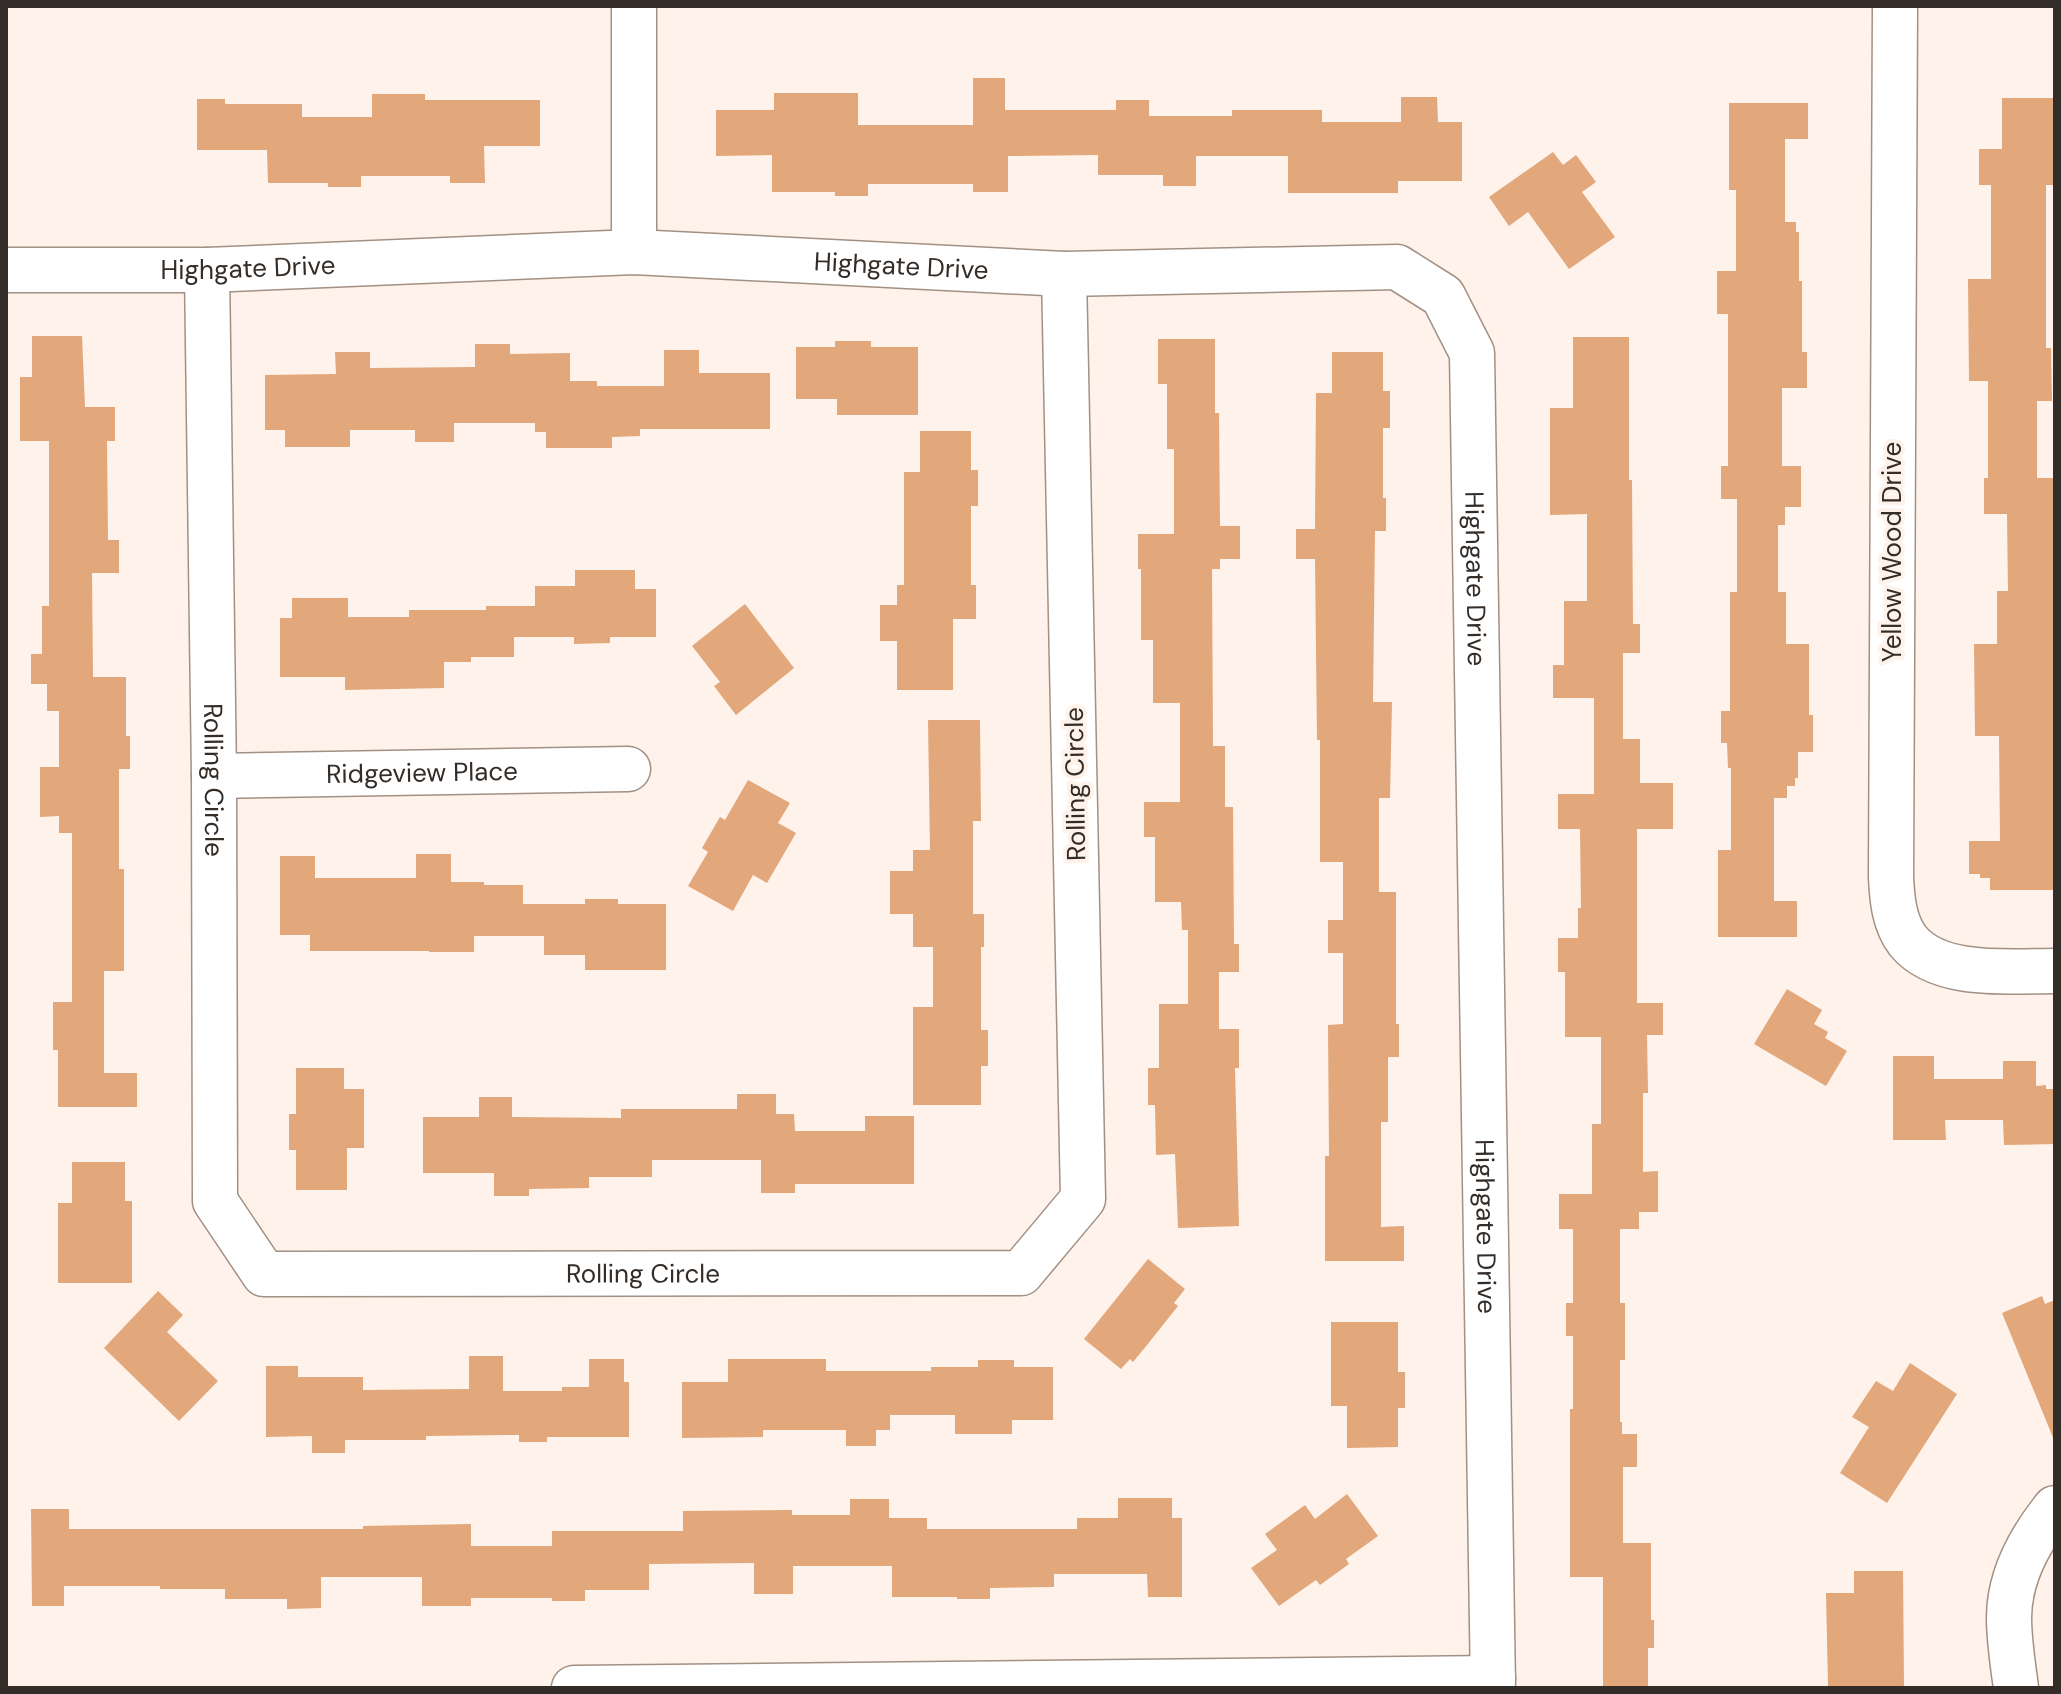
<svg xmlns="http://www.w3.org/2000/svg" width="2061" height="1694" viewBox="0 0 2061 1694" font-family="'DM Sans',sans-serif">
  <style>
    .building { fill: #e2a77a }
    .lines { fill: none; stroke-linecap: round; stroke-linejoin: round }
    .minor-casing { stroke: #a29083; stroke-width: 47 }
    .minor { stroke: #fff; stroke-width: 44 }
    .labels { text-anchor: middle; stroke-width: 8; stroke-linejoin: round; paint-order: stroke }
    .street-label { font-size: 26px; fill: #342c27; stroke: #fef2ea }
  </style>
  <rect width="100%" height="100%" fill="#fef2ea"/>
  <!-- building -->
  <g class="building">
    <polygon points="973,78 1005,78 1005,110 1116,110 1116,100 1149,100 1149,116 1232,116 1232,110 1322,110 1322,122 1401,122 1401,97 1437,97 1438,122 1462,122 1462,181 1398,181 1398,193 1288,193 1288,156 1196,156 1196,186 1163,186 1163,175 1098,175 1098,155 1008,156 1008,192 973,192 973,184 868,184 868,196 835,196 835,192 772,192 772,155 716,156 716,110 774,110 774,93 858,93 858,125 973,125"/>
    <polygon points="372,94 425,94 425,100 540,100 540,146 484,146 485,183 450,183 450,176 361,176 361,187 328,187 328,183 268,183 267,150 197,150 197,99 225,99 225,104 302,104 302,117 372,117"/>
    <polygon points="2002,98 2055,98 2055,185 2046,185 2046,348 2051,348 2052,401 2037,401 2037,478 2055,478 2055,565 2053,565 2055,890 1990,890 1990,878 1980,878 1980,874 1969,874 1969,841 2000,841 1999,736 1975,736 1974,644 1997,644 1997,591 2008,591 2007,514 1984,514 1984,478 1988,478 1988,381 1969,381 1968,279 1991,279 1991,185 1979,185 1979,149 2002,149"/>
    <polygon points="1729,103 1808,103 1808,139 1785,139 1785,222 1796,222 1796,232 1799,232 1799,281 1802,281 1802,352 1807,352 1807,388 1782,388 1782,466 1801,466 1801,507 1785,507 1785,525 1778,525 1778,592 1786,592 1786,644 1809,644 1809,715 1813,715 1813,752 1798,752 1798,778 1795,778 1795,786 1787,786 1787,798 1774,798 1774,901 1797,901 1797,937 1718,937 1718,850 1731,850 1731,768 1728,768 1727,743 1721,743 1721,711 1730,711 1730,592 1737,592 1737,499 1721,499 1721,466 1728,466 1728,314 1717,314 1717,271 1736,271 1736,190 1729,190"/>
    <polygon points="1553,152 1563,165 1576,155 1596,182 1582,192 1615,237 1569,269 1528,212 1509,226 1489,197"/>
    <polygon points="32,336 82,336 85,407 115,407 115,441 107,441 108,540 119,540 119,573 92,573 93,677 126,677 126,736 130,736 130,769 119,769 119,869 124,869 124,971 104,971 104,1073 137,1073 137,1107 58,1107 58,1050 53,1050 53,1002 72,1002 72,833 59,833 59,816 40,817 40,767 59,767 59,711 47,711 47,684 31,684 31,654 42,654 42,606 49,606 49,441 20,441 20,377 32,377"/>
    <polygon points="1573,337 1629,337 1629,480 1632,480 1633,624 1640,624 1640,653 1623,653 1623,739 1640,739 1640,783 1673,783 1673,829 1637,829 1637,1003 1663,1003 1663,1035 1647,1035 1648,1093 1643,1093 1643,1172 1658,1171 1658,1212 1639,1212 1639,1229 1620,1229 1620,1303 1625,1303 1625,1360 1620,1360 1620,1422 1622,1422 1622,1434 1637,1434 1637,1467 1623,1467 1623,1543 1651,1543 1651,1620 1654,1620 1654,1648 1648,1648 1648,1688 1603,1688 1603,1577 1570,1577 1570,1409 1573,1409 1573,1336 1566,1336 1566,1303 1573,1303 1573,1229 1559,1229 1559,1194 1592,1194 1592,1124 1601,1124 1601,1037 1565,1037 1565,972 1558,972 1558,938 1578,938 1578,908 1581,908 1580,829 1558,829 1558,794 1594,794 1594,698 1553,698 1553,665 1564,665 1564,601 1587,601 1587,514 1550,515 1550,408 1573,408"/>
    <polygon points="1158,339 1215,339 1215,413 1219,413 1220,526 1240,526 1240,559 1220,559 1220,569 1212,569 1213,746 1225,746 1225,807 1233,807 1234,944 1239,944 1239,972 1219,972 1219,1029 1239,1029 1239,1068 1235,1068 1239,1226 1178,1228 1175,1154 1156,1155 1155,1105 1148,1105 1148,1068 1159,1068 1159,1004 1188,1004 1188,930 1182,930 1181,902 1155,902 1155,837 1144,837 1144,802 1180,802 1180,703 1153,703 1153,640 1141,640 1141,569 1138,569 1138,534 1174,534 1174,449 1167,449 1167,384 1158,384"/>
    <polygon points="835,341 871,341 871,347 918,347 918,415 837,415 837,399 796,399 796,347 835,347"/>
    <polygon points="475,344 510,344 510,354 570,353 570,381 597,381 597,386 664,386 664,350 699,350 699,373 770,373 770,429 640,429 640,436 612,437 612,448 546,448 546,432 535,432 535,423 454,423 454,442 415,442 415,430 350,430 350,447 285,447 285,430 265,430 265,375 336,374 335,352 370,352 370,368 475,367"/>
    <polygon points="1332,352 1383,352 1383,391 1390,391 1390,428 1383,428 1383,498 1386,498 1386,531 1375,531 1373,702 1392,702 1390,798 1379,798 1379,892 1396,892 1396,1024 1399,1024 1399,1057 1388,1057 1388,1122 1381,1122 1381,1227 1404,1226 1404,1261 1325,1261 1325,1156 1329,1156 1328,1025 1343,1024 1343,953 1328,953 1328,920 1343,920 1343,862 1320,862 1320,740 1317,740 1315,559 1296,559 1296,529 1315,529 1316,393 1332,393"/>
    <polygon points="920,431 971,431 971,470 978,470 978,506 971,506 971,585 976,585 976,619 953,619 953,690 897,690 897,641 880,641 880,605 897,605 897,585 904,585 904,472 920,472"/>
    <polygon points="575,570 635,570 635,589 656,589 656,637 610,637 610,643 574,644 574,637 514,637 514,657 471,657 471,662 444,662 444,688 345,690 345,677 280,677 280,618 292,618 292,598 348,598 348,617 409,617 409,610 486,610 486,606 535,606 535,586 575,586"/>
    <polygon points="745,604 794,668 736,715 714,686 720,682 692,646"/>
    <polygon points="928,720 980,720 981,821 973,821 973,914 984,914 984,947 981,947 981,1030 988,1030 988,1066 981,1066 981,1105 913,1105 913,1007 933,1007 933,947 913,947 913,914 890,914 890,871 913,871 913,850 930,850"/>
    <polygon points="748,780 790,803 778,823 796,833 767,883 753,875 733,911 688,886 708,852 702,848 720,817 725,820"/>
    <polygon points="416,854 451,854 451,882 484,882 484,885 523,885 523,904 585,904 585,899 618,899 618,904 666,904 666,970 585,970 585,955 544,955 544,936 474,936 474,952 429,952 429,951 310,951 310,935 280,935 280,856 315,856 315,878 416,878"/>
    <polygon points="1787,989 1822,1010 1814,1024 1828,1032 1825,1038 1847,1051 1826,1086 1754,1044"/>
    <polygon points="1893,1056 1934,1056 1934,1079 2003,1079 2003,1061 2036,1061 2036,1086 2046,1085 2046,1089 2055,1089 2055,1144 2004,1145 2003,1120 1945,1120 1946,1140 1893,1140"/>
    <polygon points="296,1068 344,1068 344,1089 364,1089 364,1148 347,1148 347,1190 296,1190 296,1150 289,1150 289,1114 296,1114"/>
    <polygon points="737,1094 776,1094 776,1114 794,1114 795,1131 865,1131 865,1116 914,1116 914,1184 795,1184 795,1193 761,1193 761,1160 652,1160 652,1177 589,1177 589,1188 529,1189 529,1196 494,1196 494,1173 423,1173 423,1117 479,1117 479,1097 512,1097 512,1117 621,1118 621,1109 737,1109"/>
    <polygon points="72,1162 125,1162 125,1201 132,1201 132,1283 58,1283 58,1203 72,1203"/>
    <polygon points="1148,1259 1185,1289 1174,1303 1178,1306 1147,1345 1133,1362 1130,1359 1121,1369 1084,1339"/>
    <polygon points="158,1291 183,1315 167,1332 218,1381 179,1421 104,1348"/>
    <polygon points="2042,1296 2045,1304 2055,1300 2054,1440 2002,1313"/>
    <polygon points="1331,1322 1398,1322 1398,1372 1405,1372 1405,1408 1398,1408 1398,1447 1347,1448 1347,1406 1331,1406"/>
    <polygon points="469,1356 503,1356 503,1391 562,1391 562,1387 589,1387 589,1359 624,1359 624,1382 629,1382 629,1437 547,1437 547,1442 519,1442 519,1435 426,1436 426,1440 345,1440 345,1453 312,1453 312,1436 266,1437 266,1366 298,1366 298,1377 363,1377 363,1390 469,1389"/>
    <polygon points="728,1359 826,1359 826,1371 931,1371 931,1367 978,1367 978,1360 1014,1360 1014,1367 1053,1367 1053,1420 1012,1420 1012,1434 955,1434 955,1415 890,1415 890,1430 876,1430 876,1446 846,1446 846,1430 763,1430 763,1437 682,1438 682,1382 728,1382"/>
    <polygon points="1910,1363 1957,1394 1887,1503 1840,1473 1869,1427 1852,1417 1876,1381 1893,1391"/>
    <polygon points="1347,1494 1378,1536 1346,1559 1349,1564 1320,1585 1316,1580 1279,1606 1251,1568 1277,1550 1265,1534 1305,1505 1315,1519"/>
    <polygon points="1118,1498 1172,1498 1172,1518 1182,1518 1182,1597 1148,1597 1147,1574 1054,1574 1054,1587 990,1588 990,1599 957,1599 957,1597 892,1597 892,1566 793,1566 793,1594 754,1594 754,1563 649,1564 649,1590 585,1590 585,1601 552,1601 552,1598 471,1598 471,1606 422,1606 422,1577 321,1577 321,1608 287,1609 287,1599 225,1599 225,1589 160,1589 160,1586 64,1586 64,1606 32,1606 31,1509 69,1509 69,1529 363,1529 363,1526 471,1524 471,1546 552,1546 552,1531 683,1531 683,1511 792,1510 792,1515 850,1515 850,1499 889,1499 889,1518 927,1518 927,1529 1077,1529 1077,1518 1118,1518"/>
    <polygon points="1854,1571 1903,1571 1904,1686 1828,1686 1826,1593 1854,1593"/>
  </g>
  <g class="lines">
    <!-- minor casing -->
    <g class="minor-casing">
      <g id="minor">
        <polyline points="634,6 634,252"/>
        <path d="M1895,6L1891,877C1892,899 1894,923 1908,941C1939,979 2011,971 2055,971"/>
        <path id="s1" d="M6,270H207L634,252L1064,274L1397,267L1443,296L1472,353L1493,1688"/>
        <path id="s2" d="M207,270L214,776L215,1201L264,1274L1021,1273L1083,1199L1064,274"/>
        <path id="s3" d="M214,776L628,769"/>
        <polyline points="574,1688 1493,1678"/>
        <path d="M2016,1688C2013,1665 2009,1641 2009,1618C2009,1577 2030,1539 2055,1508"/>
      </g>
    </g>
    <!-- minor -->
    <use href="#minor" class="minor"/>
  </g>
  <g class="labels">
    <!-- street labels -->
    <g class="street-label">
      <text dy="9" stroke="none"><textPath href="#s1" startOffset="896">Highgate Drive</textPath></text>
      <text dy="9" stroke="none"><textPath href="#s1" startOffset="242">Highgate Drive</textPath></text>
      <text transform="translate(1892 552) rotate(-90)" y="9">Yellow Wood Drive</text>
      <text dy="9" stroke="none"><textPath href="#s1" startOffset="1736">Highgate Drive</textPath></text>
      <text dy="9" stroke="none"><textPath href="#s3" startOffset="208">Ridgeview Place</textPath></text>
      <text dy="9" stroke="none"><textPath href="#s2" startOffset="510">Rolling Circle</textPath></text>
      <text transform="translate(1075 784) rotate(-91)" y="9">Rolling Circle</text>
      <text dy="9" stroke="none"><textPath href="#s1" startOffset="2384">Highgate Drive</textPath></text>
      <text dy="9" stroke="none"><textPath href="#s2" startOffset="1398">Rolling Circle</textPath></text>
    </g>
  </g>
  <!-- border -->
  <rect width="2061" height="1694" fill="none" stroke="#342c27" stroke-width="16"/>
</svg>
